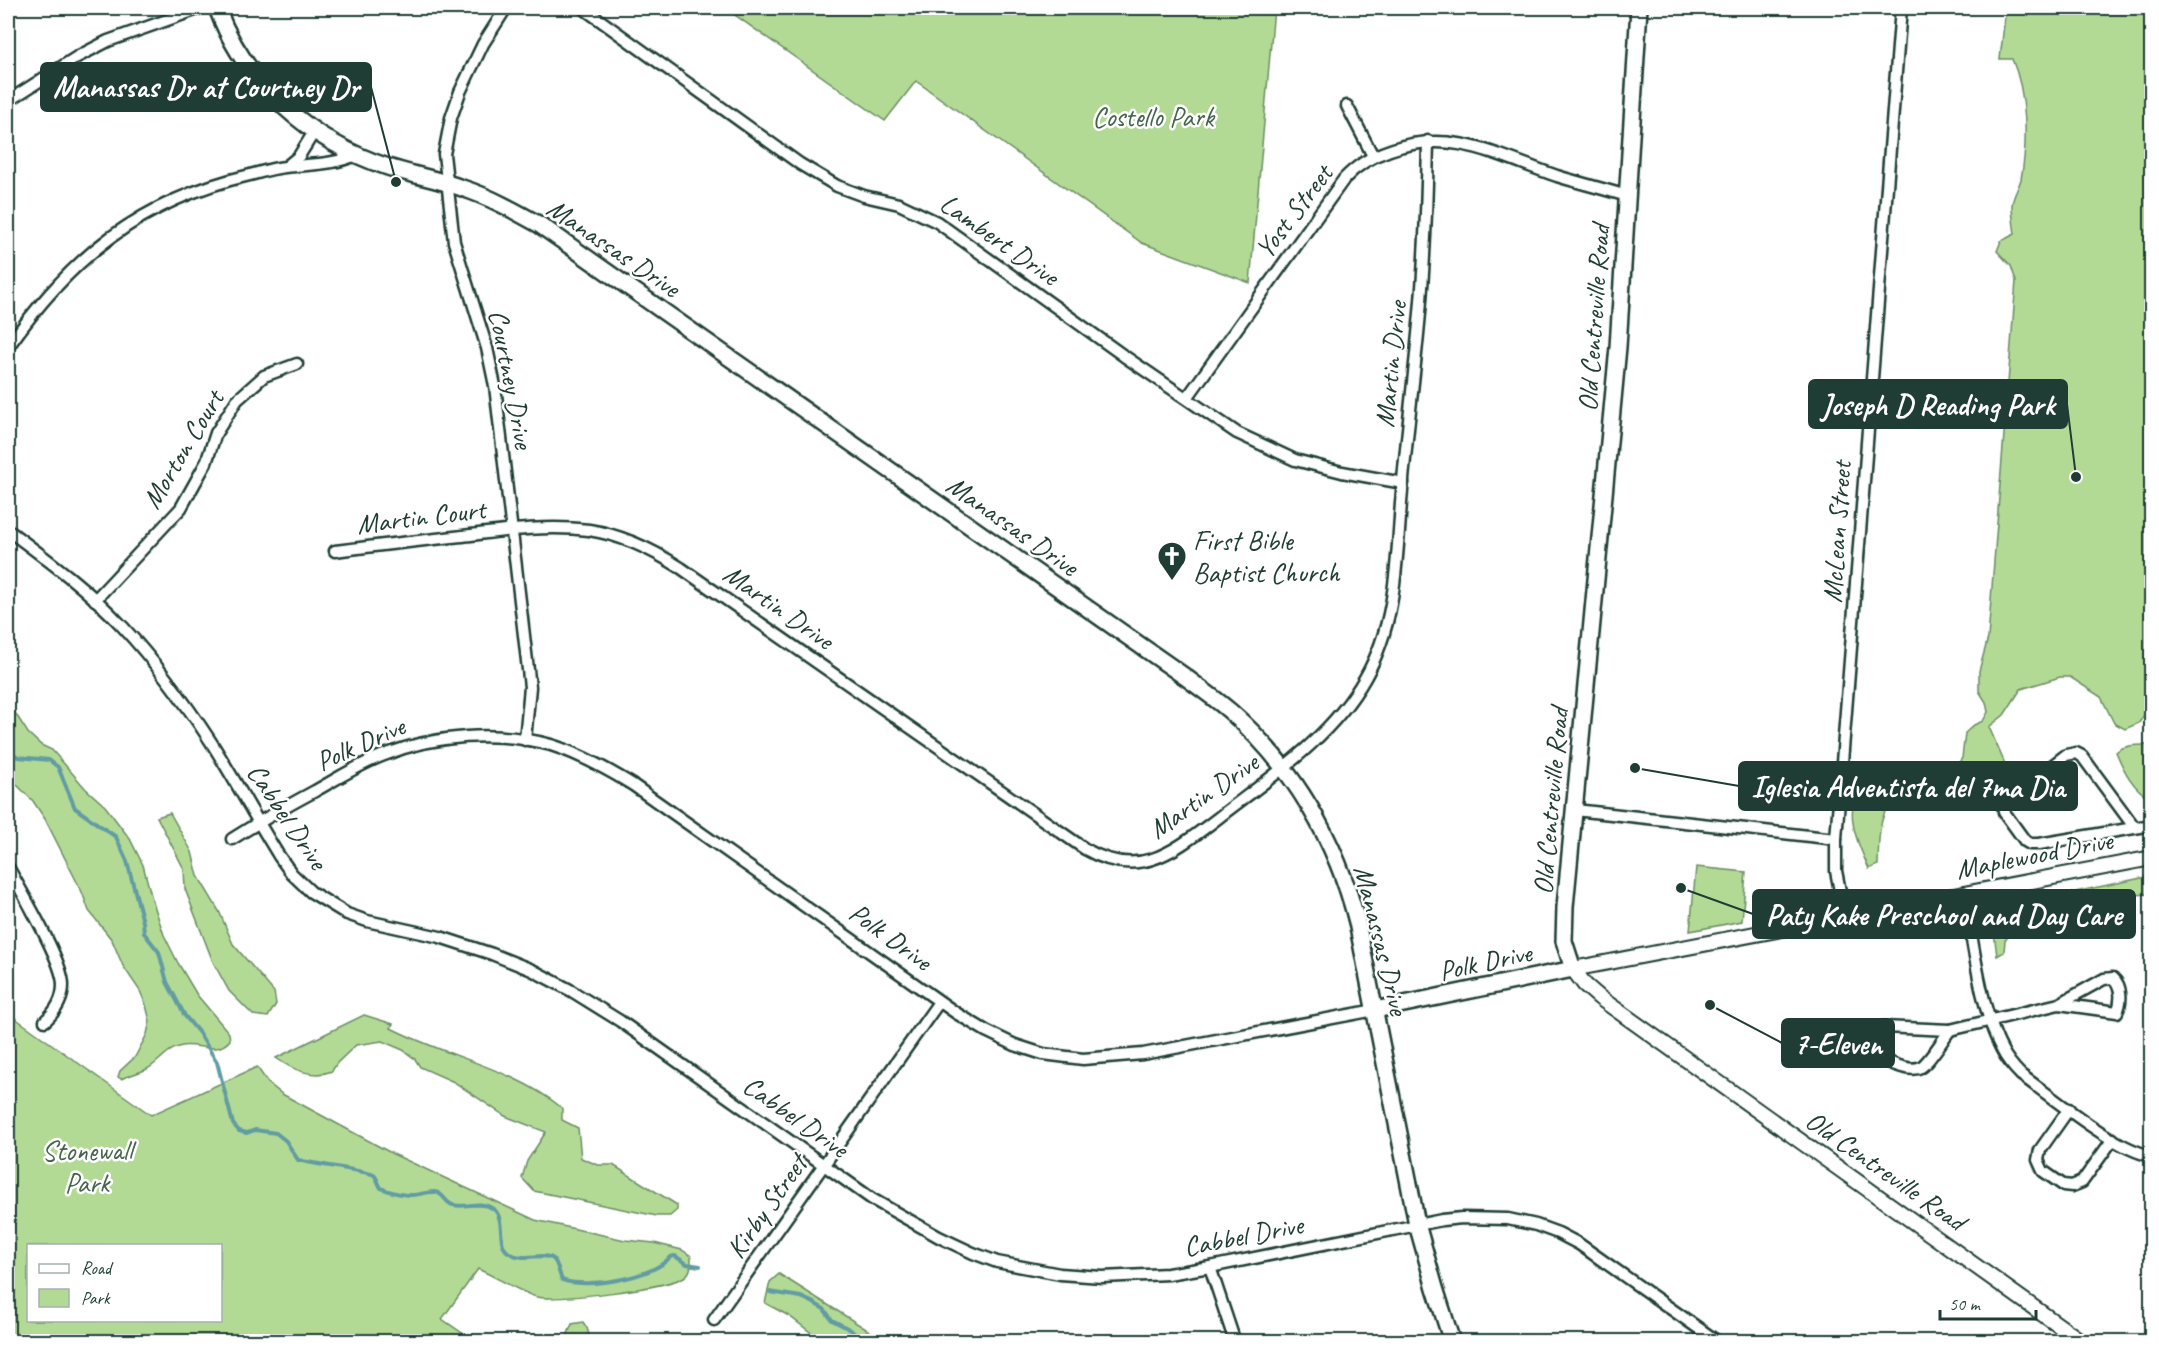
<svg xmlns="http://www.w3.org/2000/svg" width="2159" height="1349" viewBox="0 0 2159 1349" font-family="Caveat,sans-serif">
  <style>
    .green { fill: #b3da95; stroke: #698c64; stroke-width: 1.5; fill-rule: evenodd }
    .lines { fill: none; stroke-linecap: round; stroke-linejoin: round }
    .stream { stroke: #629ca3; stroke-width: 4 }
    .minor-casing { stroke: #1f3d34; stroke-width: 15 }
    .tertiary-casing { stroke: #1f3d34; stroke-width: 18 }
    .secondary-casing { stroke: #1f3d34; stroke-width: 20 }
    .minor { stroke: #fff; stroke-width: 10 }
    .tertiary { stroke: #fff; stroke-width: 14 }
    .secondary { stroke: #fff; stroke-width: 15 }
    .labels { text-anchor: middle; stroke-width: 5; stroke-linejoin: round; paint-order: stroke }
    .park-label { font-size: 28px; fill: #44644c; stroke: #fff }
    .street-label { font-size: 28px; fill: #1f3d34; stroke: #fff }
    .poi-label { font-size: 28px; fill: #1f3d34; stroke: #fff; text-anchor: start }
    .leader { fill: none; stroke: #1f3d34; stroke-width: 2 }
    .callout-dot { fill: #1f3d34; stroke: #fff; stroke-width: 2 }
    .callout { fill: #1f3d34; stroke: #1f3d34; stroke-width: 2 }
    .callout-label { font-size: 30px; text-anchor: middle; font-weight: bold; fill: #fff }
  </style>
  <rect width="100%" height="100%" fill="#fff"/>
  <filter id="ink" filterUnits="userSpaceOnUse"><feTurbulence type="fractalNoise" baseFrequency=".0167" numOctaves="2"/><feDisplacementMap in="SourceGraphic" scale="12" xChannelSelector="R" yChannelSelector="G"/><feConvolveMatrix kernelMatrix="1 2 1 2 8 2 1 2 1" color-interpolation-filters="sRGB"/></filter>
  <g filter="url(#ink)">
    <!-- green -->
    <g class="green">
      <polygon points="725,8 1274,8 1250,283 1142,243 916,81 885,121"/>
      <path d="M2006,8H2102L2135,13L2140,8H2151V697L2147,701L2149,707L2139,723L2125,729L2114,723L2101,697L2070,677H2060L2021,689L2004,715L1989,727L2005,764L1971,787L1953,789L1940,784L1924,780L1905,781C1879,813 1879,825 1878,865L1869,869C1853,832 1845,814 1861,775L1881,776L1904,769L1954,770L1962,758L1965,733L1974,725L1983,721L1988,712L1986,702L1979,691V671L1988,638L2016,281L2011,266L1997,251L2001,241L2015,234C2014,225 2012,215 2012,206C2012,197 2019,188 2021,179C2028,142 2027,94 2012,59H2000Z"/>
      <path d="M8,702L28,733L41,745L52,750L86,789L105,806L130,839L143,865L152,899L164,935L178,963L197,995L229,1033L230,1040C217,1056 198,1043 182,1046C166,1049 160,1062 147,1069C139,1073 129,1075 121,1079L118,1077L120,1071L135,1057L147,1034L150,1021L146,1005L140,991L123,966L112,940L89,911L82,892L45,819L33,801L8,776Z"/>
      <path d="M2151,745H2152L2151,799C2133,789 2124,771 2116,752C2125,744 2140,745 2151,745Z"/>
      <polygon points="170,813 192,852 198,876 219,911 233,944 274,992 276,1004 268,1017 253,1015 229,991 213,962 185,889 184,869 157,817"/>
      <polygon points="1696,867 1746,872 1742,921 1690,931"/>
      <polygon points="2151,876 2151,894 2131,895 2093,906 2079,903 2054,909 2025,922 2005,940 2004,952 1997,956 1992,916 1999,908"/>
      <path d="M8,1013L151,1115L257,1067L268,1083L282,1094L393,1154L535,1220L625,1240L654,1243L682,1250L691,1256C691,1264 692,1272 684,1277C667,1288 558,1301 537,1297C522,1293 494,1276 478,1269L442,1319L474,1341H8ZM28,1246H220V1320H28Z"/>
      <path d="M364,1015L393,1024L391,1028C447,1057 513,1068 562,1108V1120L578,1128L581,1158L598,1165H613L677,1205V1210L670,1216H657L534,1191L522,1178L527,1161L546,1132L505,1116L454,1082L420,1067L415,1059L403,1050L382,1041L356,1045L337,1063L332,1071C313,1079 291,1069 276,1058Z"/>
      <polygon points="779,1274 885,1341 822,1341 789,1316 765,1303 770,1282"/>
      <polygon points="583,1322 587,1328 591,1341 565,1341 572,1324"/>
    </g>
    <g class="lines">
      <!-- stream -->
      <g class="stream">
        <path d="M8,750L18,757L49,760L58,767L75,808L116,837L127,861L143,922L144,933L159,952L167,982L185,1016L199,1033L217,1062L233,1124L239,1131L247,1133L255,1130L276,1133L286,1141L298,1160C308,1163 371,1172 374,1175C377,1178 379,1185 381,1188C390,1192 402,1195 412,1195C420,1195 428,1191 435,1192C444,1193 445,1203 453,1205C465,1208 479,1201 490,1207C508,1215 495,1242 508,1252C522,1263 545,1251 553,1259C558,1263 559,1274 562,1280C585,1289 654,1278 670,1257L675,1256L687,1264L700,1266"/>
        <polyline points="770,1292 801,1297 812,1302 824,1309 832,1320 851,1330 862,1342"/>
      </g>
      <!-- minor casing -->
      <g class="minor-casing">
        <g id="minor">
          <polyline points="506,8 483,44 460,92 451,118 444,154 454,242 487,348 495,386 530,687 525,740"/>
          <polyline points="583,8 800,164 837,186 864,196 899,204 937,222 1124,356 1237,433 1295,460 1342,472 1403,483"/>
          <polyline points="8,101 77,57 108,41 201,8"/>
          <polyline points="1347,106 1373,156"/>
          <polyline points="287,166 299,156 314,132"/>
          <path d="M8,347C71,257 141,200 250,175C261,172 273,168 285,167C310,164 333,165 356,155"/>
          <path d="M1187,398L1344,179C1357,165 1372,156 1390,150C1451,128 1499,156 1557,176C1580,183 1604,189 1627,196"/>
          <path d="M8,530C47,559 89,590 123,627C155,662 185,702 211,742C235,780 256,819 279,856L292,874L311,892L347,914L367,921L440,937L492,954L532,970L570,990L620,1021L872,1199L939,1237L973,1253L997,1262L1060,1274L1102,1277L1168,1274L1210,1267L1442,1220L1462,1218L1508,1219L1536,1225L1558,1233L1579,1244L1718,1342"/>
          <path d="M335,551C380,545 426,540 471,535C510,530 550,525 589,530C623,535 653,550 681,568L1085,849C1140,881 1174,851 1218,818C1271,777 1331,738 1365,678C1400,617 1396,548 1403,480C1408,424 1415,369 1420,313C1425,256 1427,198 1428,141"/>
          <polyline points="95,600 181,508 206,463 216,433 237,400 264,376 297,364"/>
          <polyline points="1575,810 1836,839"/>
          <polyline points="2135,828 2082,756 2076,753 2066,755 2008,800 2003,806 2004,812 2025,841 2030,844 2039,844 2152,825"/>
          <path d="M232,839C259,822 287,806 315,791C338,778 360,764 384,755C435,735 497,730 551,745C580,754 607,769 633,785L956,1013L986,1031L1015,1045L1043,1054L1083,1059L1143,1054L1375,1010"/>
          <path d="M8,867C21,891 63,961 63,985C63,1000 56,1011 45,1021"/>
          <path d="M1964,894C1973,940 1980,1009 2002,1050C2007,1060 2014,1068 2021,1075C2054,1098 2115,1150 2152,1156"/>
          <polyline points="1845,916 1836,871 1836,839 1901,8"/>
          <path d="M1883,1027L1950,1030C1943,1039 1930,1061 1921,1067C1909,1073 1877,1060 1872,1048C1870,1043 1871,1039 1872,1034Z"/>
          <path d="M1950,1030L2059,1004L2104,979L2113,978C2122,986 2122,1002 2117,1012L2059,1004"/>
          <polyline points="2069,1109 2040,1150 2038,1160 2043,1171 2063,1185 2072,1186 2082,1182 2113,1139"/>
          <polyline points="1210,1267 1235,1342"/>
          <polyline points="714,1320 939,1002"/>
        </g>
      </g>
      <!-- tertiary casing -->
      <g class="tertiary-casing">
        <polyline id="tertiary" points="2082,1342 1600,998 1585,985 1573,969 2152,858"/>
      </g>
      <!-- secondary casing -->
      <g class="secondary-casing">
        <g id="secondary">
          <path d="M217,8C245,84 311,142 388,167C412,175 438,179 462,188C490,197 515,211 540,225L1184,676C1200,688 1216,699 1231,712C1294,767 1337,842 1357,922L1417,1224L1435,1288L1452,1342"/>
          <polyline points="1375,1010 1573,969 1564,941 1565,907 1618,347 1639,8"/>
        </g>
      </g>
      <!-- minor -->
      <use href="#minor" class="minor"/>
      <!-- tertiary -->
      <use href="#tertiary" class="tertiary"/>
      <!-- secondary -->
      <use href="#secondary" class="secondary"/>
    </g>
  </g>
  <!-- icons -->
  <defs>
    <g id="church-pin" transform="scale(1.5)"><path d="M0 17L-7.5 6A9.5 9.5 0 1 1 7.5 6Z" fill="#1f3d34" stroke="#fff"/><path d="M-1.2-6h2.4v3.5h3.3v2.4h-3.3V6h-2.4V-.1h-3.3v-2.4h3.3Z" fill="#fff"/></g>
  </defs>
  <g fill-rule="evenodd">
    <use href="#church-pin" x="1172" y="556"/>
  </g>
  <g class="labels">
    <!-- park labels -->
    <g class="park-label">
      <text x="1153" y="126">Costello Park</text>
      <text x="87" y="1160">Stonewall<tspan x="87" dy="32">Park</tspan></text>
    </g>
    <!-- street labels -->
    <g class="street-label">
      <text transform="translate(1293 211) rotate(-53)" y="10">Yost Street</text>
      <text transform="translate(1000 239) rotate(35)" y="10">Lambert Drive</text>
      <text transform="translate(614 247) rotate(34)" y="10">Manassas Drive</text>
      <text transform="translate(1593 318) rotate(-86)" y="10">Old Centreville Road</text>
      <text transform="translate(1390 364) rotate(-84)" y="10">Martin Drive</text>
      <text transform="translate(512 379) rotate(79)" y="10">Courtney Drive</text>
      <text transform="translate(182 449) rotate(-59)" y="10">Morton Court</text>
      <text transform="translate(421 516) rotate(-7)" y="10">Martin Court</text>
      <text transform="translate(1013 525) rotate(35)" y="10">Manassas Drive</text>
      <text transform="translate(1836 532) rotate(-86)" y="10">McLean Street</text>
      <text transform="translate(779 606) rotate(35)" y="10">Martin Drive</text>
      <text transform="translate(360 743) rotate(-24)" y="10">Polk Drive</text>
      <text transform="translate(1203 795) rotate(-35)" y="10">Martin Drive</text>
      <text transform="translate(1550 801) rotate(-85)" y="10">Old Centreville Road</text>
      <text transform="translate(288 816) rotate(56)" y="10">Cabbel Drive</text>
      <text transform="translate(2034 854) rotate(-11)" y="10">Maplewood Drive</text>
      <text transform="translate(891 936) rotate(36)" y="10">Polk Drive</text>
      <text transform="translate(1382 940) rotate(76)" y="10">Manassas Drive</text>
      <text transform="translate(1485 961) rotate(-12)" y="10">Polk Drive</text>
      <text transform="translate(796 1116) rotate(35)" y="10">Cabbel Drive</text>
      <text transform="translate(1886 1170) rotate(35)" y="10">Old Centreville Road</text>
      <text transform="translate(766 1206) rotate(-55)" y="10">Kirby Street</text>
      <text transform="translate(1243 1235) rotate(-11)" y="10">Cabbel Drive</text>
    </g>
    <!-- poi labels -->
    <g class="poi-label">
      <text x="1193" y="550">First Bible<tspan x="1193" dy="32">Baptist Church</tspan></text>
    </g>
  </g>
  <!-- callouts -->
  <path class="leader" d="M396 182L371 87M2076 477L2067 404M1635 768L1739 786M1681 888L1753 914M1710 1005L1782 1043"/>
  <g class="callout-dot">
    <circle cx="396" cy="182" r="6"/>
    <circle cx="2076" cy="477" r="6"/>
    <circle cx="1635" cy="768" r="6"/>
    <circle cx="1681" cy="888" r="6"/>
    <circle cx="1710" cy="1005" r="6"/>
  </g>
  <g class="callout">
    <rect x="41" y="63" width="330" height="48" rx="6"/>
    <rect x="1809" y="380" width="258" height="48" rx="6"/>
    <rect x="1739" y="762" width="338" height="48" rx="6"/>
    <rect x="1753" y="890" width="382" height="48" rx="6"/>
    <rect x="1782" y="1019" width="112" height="48" rx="6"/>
  </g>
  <g class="callout-label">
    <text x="206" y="97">Manassas Dr at Courtney Dr</text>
    <text x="1938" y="415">Joseph D Reading Park</text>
    <text x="1908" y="797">Iglesia Adventista del 7ma Dia</text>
    <text x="1944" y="925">Paty Kake Preschool and Day Care</text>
    <text x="1838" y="1054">7-Eleven</text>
  </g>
  <!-- margin -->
  <rect width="2159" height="1349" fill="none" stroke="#fff" stroke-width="30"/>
  <rect x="15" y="15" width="2129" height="1319" fill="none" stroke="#1f3d34" stroke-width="2" filter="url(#ink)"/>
  <!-- legend -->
  <rect x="27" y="1244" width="195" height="78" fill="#ffffff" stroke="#a5b1ae" stroke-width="1.5"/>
  <rect x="39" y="1264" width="30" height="9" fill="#ffffff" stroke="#a5b1ae" stroke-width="1.5"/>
  <text x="81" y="1274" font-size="18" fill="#1f3d34">Road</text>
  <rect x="39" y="1289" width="30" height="18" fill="#b3da95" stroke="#a5b1ae" stroke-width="1.5"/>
  <text x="81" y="1304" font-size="18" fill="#1f3d34">Park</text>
  <!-- scale -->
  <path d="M1940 1310v9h96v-9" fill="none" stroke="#1f3d34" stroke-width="3"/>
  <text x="1949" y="1310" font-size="18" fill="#1f3d34" stroke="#ffffff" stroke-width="4.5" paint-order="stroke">50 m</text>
</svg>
